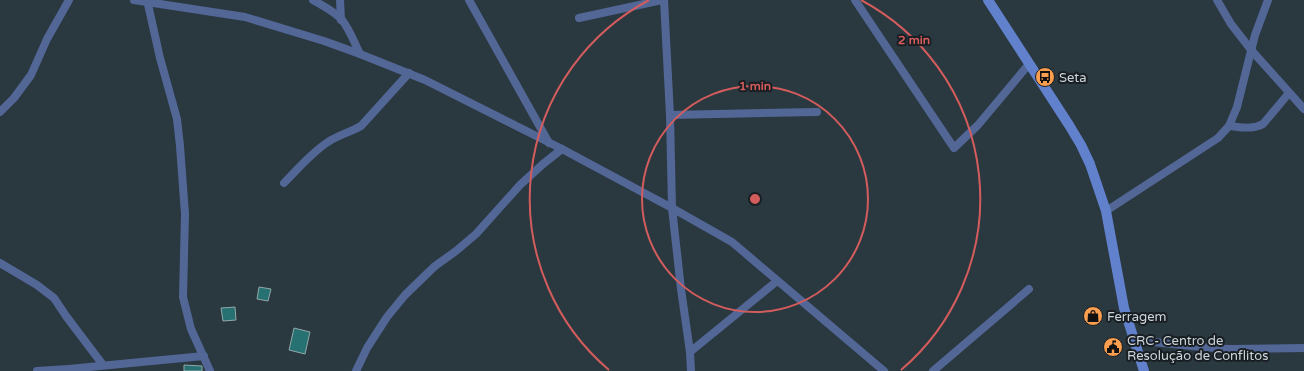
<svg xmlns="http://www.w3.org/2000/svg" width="1304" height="371" viewBox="0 0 1304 371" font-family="'Varela Round',sans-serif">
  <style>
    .building { fill: #287173; stroke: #93a8a8 }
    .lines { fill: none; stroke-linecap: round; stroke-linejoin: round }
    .minor { stroke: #536797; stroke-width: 8 }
    .secondary { stroke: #6281cd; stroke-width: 10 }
    .ring { fill: none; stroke: #d35c5d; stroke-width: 2 }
    .labels { text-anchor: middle; stroke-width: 4; stroke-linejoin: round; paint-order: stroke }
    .poi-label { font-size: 13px; fill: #ccd5da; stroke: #181e22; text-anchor: start }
    .centre { fill: #d35c5d; stroke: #181e22; stroke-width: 2 }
    .ring-label { font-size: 12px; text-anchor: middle; font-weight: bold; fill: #d35c5d; stroke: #181e22; stroke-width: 4; stroke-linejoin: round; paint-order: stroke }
  </style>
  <rect width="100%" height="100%" fill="#2a3840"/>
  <!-- building -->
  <g class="building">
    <polygon points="259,287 271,289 268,301 257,299"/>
    <polygon points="235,307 236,320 223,321 221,308"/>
    <polygon points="294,328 310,332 305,354 289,350"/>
    <polygon points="184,365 202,366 202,371 184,371"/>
  </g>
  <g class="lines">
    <!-- minor -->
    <g class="minor">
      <polyline points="134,0 245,17 324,41 360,54 425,80 562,149 672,208 732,242 884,371"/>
      <polyline points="147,0 160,58 177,119 180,146 185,214 183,297 191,329 210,371"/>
      <path d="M313,0C323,6 334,11 342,20C350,30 354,42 360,54"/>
      <polyline points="340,0 341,20"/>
      <polyline points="469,0 549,143"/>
      <polyline points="664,0 670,115 672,208 681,289 690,352 691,371"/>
      <polyline points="855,0 954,148 978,125 1029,64"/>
      <polyline points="1217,0 1231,24 1252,51 1304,109"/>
      <polyline points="579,18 662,0"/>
      <polyline points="0,112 14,98 31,75 47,39 69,0"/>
      <polyline points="670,115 817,112"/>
      <path d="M1229,126C1241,127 1252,130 1263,124L1289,93"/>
      <path d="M284,183C298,169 311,153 328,142C338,135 351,132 361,126L409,73"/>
      <polyline points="1106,211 1218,138 1229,126 1237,107 1255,35 1268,0"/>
      <polyline points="0,263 37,285 54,298 66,316 103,365"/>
      <polyline points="1133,340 1202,347 1229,349 1304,348"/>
      <polyline points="690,352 777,281"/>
      <polyline points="37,371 69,369"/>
      <polyline points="68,371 69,369 79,368 204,356"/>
      <polyline points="356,371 367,348 387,317 405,295 435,266 456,251 476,234 520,185 543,164 562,149"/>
      <polyline points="933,371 1029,289"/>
    </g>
    <!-- secondary -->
    <polyline class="secondary" points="988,0 1069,125 1081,145 1090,164 1106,211 1124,308 1144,371"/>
  </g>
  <!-- distance rings -->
  <g class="ring">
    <circle cx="755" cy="199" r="113"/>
    <path d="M609 370A225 225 0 0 1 649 0M861 0A225 225 0 0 1 901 370"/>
  </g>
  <!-- icons -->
  <defs>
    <g id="bus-disc" transform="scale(1)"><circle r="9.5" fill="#fa9f4f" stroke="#181e22"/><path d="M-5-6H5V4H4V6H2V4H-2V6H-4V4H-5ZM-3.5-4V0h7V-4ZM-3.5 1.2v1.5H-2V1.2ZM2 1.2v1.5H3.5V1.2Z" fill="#111"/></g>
    <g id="shop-disc" transform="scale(1)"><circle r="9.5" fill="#fa9f4f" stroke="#181e22"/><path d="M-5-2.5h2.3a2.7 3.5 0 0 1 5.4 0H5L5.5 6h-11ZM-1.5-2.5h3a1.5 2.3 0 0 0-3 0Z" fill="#111"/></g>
    <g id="civic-disc" transform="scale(1)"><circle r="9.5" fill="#fa9f4f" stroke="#181e22"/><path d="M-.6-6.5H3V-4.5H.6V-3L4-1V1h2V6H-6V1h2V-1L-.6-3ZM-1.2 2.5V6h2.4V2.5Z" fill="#111"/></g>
  </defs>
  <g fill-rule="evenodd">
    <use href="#bus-disc" x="1045" y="77"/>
    <use href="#shop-disc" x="1093" y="316"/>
    <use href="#civic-disc" x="1113" y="347"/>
  </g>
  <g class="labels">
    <!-- poi labels -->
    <g class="poi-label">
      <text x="1059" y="82">Seta</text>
      <text x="1107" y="321">Ferragem</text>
      <text x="1127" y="345">CRC- Centro de<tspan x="1127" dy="15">Resolução de Conflitos</tspan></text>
    </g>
  </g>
  <circle cx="755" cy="199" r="6" class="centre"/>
  <g class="ring-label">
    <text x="914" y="44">2 min</text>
    <text x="755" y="90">1 min</text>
  </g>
</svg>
